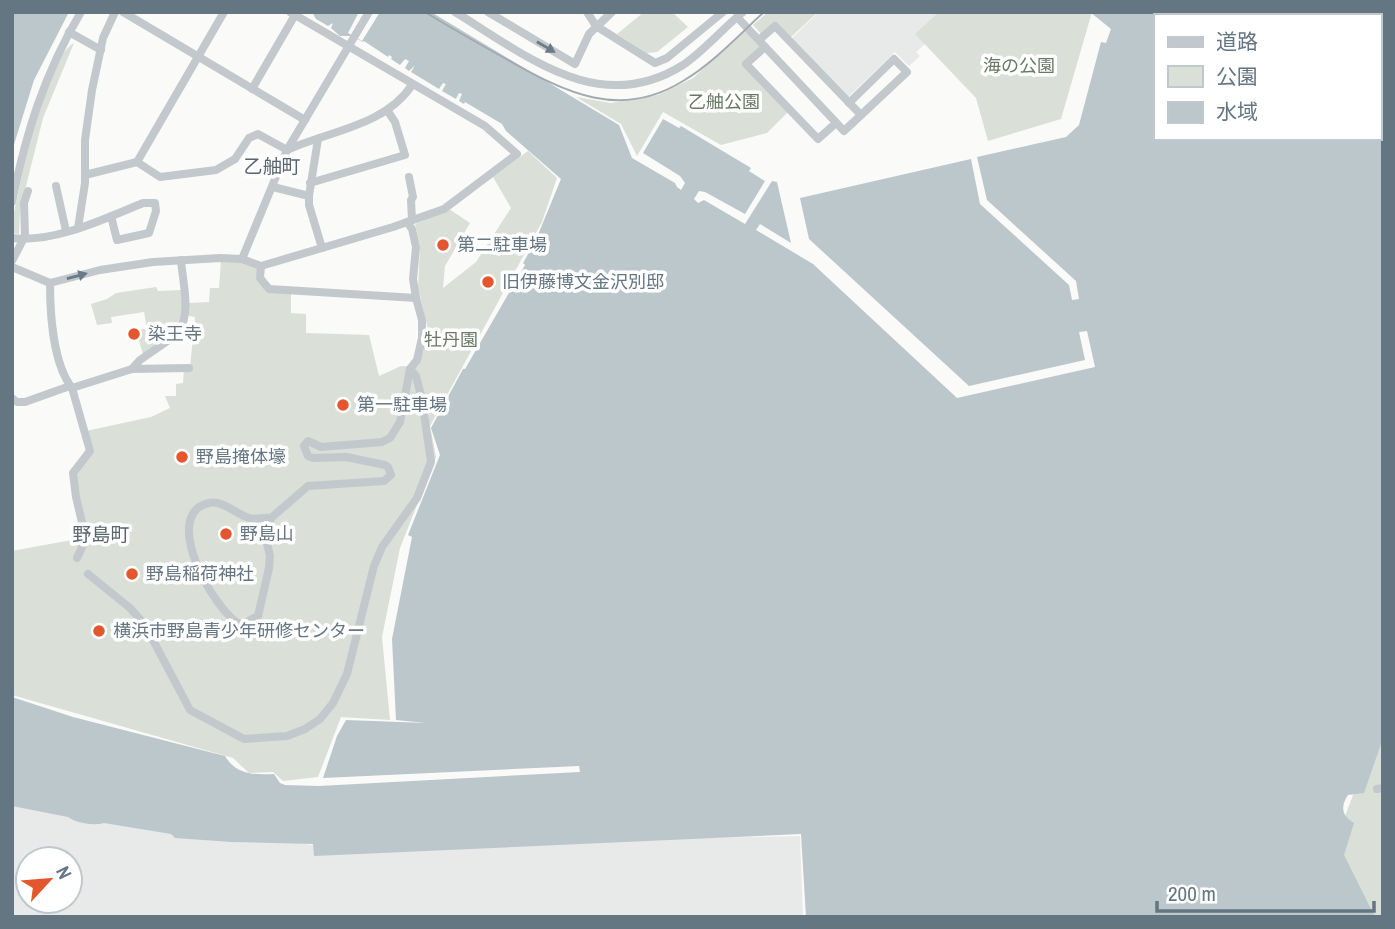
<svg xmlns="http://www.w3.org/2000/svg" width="1395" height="929" viewBox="0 0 1395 929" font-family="'Archivo Narrow','Noto Sans JP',sans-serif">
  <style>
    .built { fill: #e8e9e9; fill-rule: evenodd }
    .green { fill: #dadfd7 }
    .water { fill: #bbc7cb; fill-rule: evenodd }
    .pier { fill: #fafaf8 }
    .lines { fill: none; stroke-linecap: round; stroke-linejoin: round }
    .minor { stroke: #c3c8cc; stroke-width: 8 }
    .tram { stroke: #a2aab0; stroke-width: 2 }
    .oneway { fill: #6a7a87 }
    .poi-dot { fill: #e4572e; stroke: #fff; stroke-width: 2.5 }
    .labels { text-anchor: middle; stroke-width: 7; stroke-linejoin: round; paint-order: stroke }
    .park-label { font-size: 18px; fill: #687a64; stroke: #fff }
    .poi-label { font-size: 18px; fill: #657683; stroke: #fff; text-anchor: start }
    .neighbourhood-label { font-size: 19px; fill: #57646e; stroke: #fff }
  </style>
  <rect width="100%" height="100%" fill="#fafaf8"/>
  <!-- built -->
  <g class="built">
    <polygon points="819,12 942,12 926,43 916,52 920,56 909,66 895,52 847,98 791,39"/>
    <path d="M12,799L312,845L800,836L803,917H12ZM28,859H70V901H28Z"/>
  </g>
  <!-- green -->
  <g class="green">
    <polygon points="644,12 672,12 688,27 657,52 647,53 617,34"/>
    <polygon points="768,12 818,12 789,39 775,24 762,35 753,25"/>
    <polygon points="939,12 1092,12 1061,119 988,141 976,98 915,34"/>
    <polygon points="745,30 760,47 743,64 788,112 767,133 721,145 663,112 637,156 621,124 576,97 611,103 658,95 693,78"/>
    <path d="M74,43L43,118L20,210L19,234L12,233V222C21,184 42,61 74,43Z"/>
    <polygon points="528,151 557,178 542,222 430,426 436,457 400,548 382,637 390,720 341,717 318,777 283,781 273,772 249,773 233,758 12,695 12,551 88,537 75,474 91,453 86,431 151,417 170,408 165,396 176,396 176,384 183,383 184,369 190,367 195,317 189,316 188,303 209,302 210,288 219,288 221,261 241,262 258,268 268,292 291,293 291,313 306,314 306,333 369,335 379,376 401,366 417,367 428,329 418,288 420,246 415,224 449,209 470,223 445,266 443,288 476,262 511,208 493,177"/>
    <polygon points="156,287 158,291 181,290 184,314 178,329 143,354 136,331 147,328 144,312 111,317 112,323 97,325 91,304 107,299 116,293"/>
    <polygon points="1383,715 1383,917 1370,917 1335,843"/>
  </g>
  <!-- water -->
  <g class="water">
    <polygon points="12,12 69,12 34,80 12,151"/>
    <path d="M312,12H431L619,125L632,158L675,183L677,187L681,190L685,183L680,176L643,153L663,119L679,128L681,126L751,168L749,171L765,181L745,214L705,192L699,191L694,199L698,203L704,200L745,224L772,181L777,182L791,243L760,224L756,230L813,264L957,398L1095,367L1087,331L1079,332L1085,360L969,386L809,239L800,198L971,159L980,204L1069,285L1072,300L1079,299L1076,281L987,200L977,157L1066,137L1079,125L1101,42L1106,43L1111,29L1090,12H1383V738L1364,793L1348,795C1340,807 1342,816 1354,823L1344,855L1375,917H806L801,834L314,856L313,844L232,842L175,838L171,834L104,823C94,826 76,823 68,817L12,806V697L73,717L225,756C236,775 255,775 274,774L280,783L285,785L319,786L580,772L579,766L323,778L337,736L346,720L426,723L396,720L392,639L412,537L408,535L440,455L431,428L463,369H465L525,265L523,263L535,242L561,179L506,131L502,124L465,102L464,104L459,101L462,94L459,93L456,99L442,91L446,84L443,83L439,89L411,72L415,65L409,71L405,68L409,61L405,59L400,65L391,59L392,57L389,55L388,57L364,41L363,42L351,36H340L331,28L333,23L328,26L316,19ZM1155,16H1379V138H1155Z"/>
  </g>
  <!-- pier -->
  <polygon class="pier" points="359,12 380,12 362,41 348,33"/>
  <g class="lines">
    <!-- minor -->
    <g class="minor">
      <polyline points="123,12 305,120"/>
      <path d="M455,12C526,55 599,118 683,65C705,50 722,29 743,12"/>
      <polyline points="488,12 575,64 589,34 612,12"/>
      <polyline points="587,12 596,26 655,63 667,58 723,12"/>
      <polyline points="737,17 844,131 907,72 894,59 849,103"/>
      <polyline points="69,32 101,50"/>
      <polyline points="759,40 775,26 861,115"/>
      <polyline points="765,47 746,64 818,139 836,123"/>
      <polyline points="252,89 295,15"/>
      <polyline points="318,139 309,196 309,205 322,248"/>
      <polyline points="137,162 224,12"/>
      <path d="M85,175L137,162L160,177L216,170L235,159L249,138L258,134L287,150C329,131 385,126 412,85"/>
      <polyline points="409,177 413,197 411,200 412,220"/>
      <polyline points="310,183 405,155 395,122 387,110"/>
      <polyline points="56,186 66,231"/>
      <polyline points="273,187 309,196"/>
      <path d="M12,202C26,133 44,74 81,12"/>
      <polyline points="78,228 85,183 85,140 92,90 103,38 115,12"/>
      <path d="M12,238C55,243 104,219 143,203H155L156,211L149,233L117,240L111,216"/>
      <polyline points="242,259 287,150 369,12"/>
      <polyline points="12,261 25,236 24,203 28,191"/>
      <polyline points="261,266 260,278 269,289 416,298"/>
      <polyline points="12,267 50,283 100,270 153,262 220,258 242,259 261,266 393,227 444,209 517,154 485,126 290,12"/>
      <path d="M50,283C50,313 53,364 72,388L90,451L73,473L76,497L85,535V541L77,558"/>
      <path d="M132,369L140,360L179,333C191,310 183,285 181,260"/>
      <polyline points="72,388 132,369 189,368"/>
      <polyline points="12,398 17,402 25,402 70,386"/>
      <path d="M271,518C264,517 256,520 249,518C236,514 223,500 209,503C159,514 215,613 241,625L258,616L269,568L270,556L266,539L271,518L308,486L384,481L391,475L388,467L385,465L346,457L313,458L308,456L304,446L308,441L321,447L382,442L390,438L400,422L410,369L417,360L422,338V320L416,298L413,279L416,247L412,229L407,222"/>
      <polyline points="88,574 130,608 145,625 190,710 244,739 287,736 305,729 320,719 333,703 347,674 374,566 382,547 417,498 431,462 422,400 416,376 410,369"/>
      <polyline points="1377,789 1383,788"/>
    </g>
    <!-- tram -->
    <path class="tram" d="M425,12C453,29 481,45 508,60C566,93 620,120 683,81C713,63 738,36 764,12"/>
  </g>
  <!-- one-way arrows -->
  <defs><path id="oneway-solid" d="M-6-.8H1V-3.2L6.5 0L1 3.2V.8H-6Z" transform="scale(1.75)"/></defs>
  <g class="oneway">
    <use href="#oneway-solid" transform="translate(546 47) rotate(30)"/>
    <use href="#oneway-solid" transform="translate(77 276) rotate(-15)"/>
  </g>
  <!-- markers -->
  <g class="poi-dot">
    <circle cx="443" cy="245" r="7"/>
    <circle cx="488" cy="282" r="7"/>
    <circle cx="134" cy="334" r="7"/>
    <circle cx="343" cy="405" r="7"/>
    <circle cx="182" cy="457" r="7"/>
    <circle cx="226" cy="534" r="7"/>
    <circle cx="132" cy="574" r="7"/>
    <circle cx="99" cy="631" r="7"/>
  </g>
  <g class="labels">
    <!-- park labels -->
    <g class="park-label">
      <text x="1019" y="72">海の公園</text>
      <text x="724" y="108">乙舳公園</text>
      <text x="451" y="346">牡丹園</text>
    </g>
    <!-- poi labels -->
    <g class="poi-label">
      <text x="457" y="251">第二駐車場</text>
      <text x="502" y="288">旧伊藤博文金沢別邸</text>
      <text x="148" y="340">染王寺</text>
      <text x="357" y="411">第一駐車場</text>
      <text x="196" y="463">野島掩体壕</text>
      <text x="240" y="540">野島山</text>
      <text x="146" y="580">野島稲荷神社</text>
      <text x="113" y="637">横浜市野島青少年研修センター</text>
    </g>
    <!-- neighbourhood labels -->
    <g class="neighbourhood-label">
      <text x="272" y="173">乙舳町</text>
      <text x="101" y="541">野島町</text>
    </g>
  </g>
  <!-- border -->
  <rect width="1395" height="929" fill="none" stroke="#657683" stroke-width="28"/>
  <!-- legend -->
  <rect x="1154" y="14" width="228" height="126" fill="#ffffff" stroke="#c1c8cd" stroke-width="2"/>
  <rect x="1168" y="37" width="35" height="10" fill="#c3c8cc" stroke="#c1c8cd" stroke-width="2"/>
  <text x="1216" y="49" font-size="21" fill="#657683">道路</text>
  <rect x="1168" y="66" width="35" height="21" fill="#dadfd7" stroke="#c1c8cd" stroke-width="2"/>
  <text x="1216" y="84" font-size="21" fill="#657683">公園</text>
  <rect x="1168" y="102" width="35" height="21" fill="#bbc7cb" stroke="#c1c8cd" stroke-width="2"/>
  <text x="1216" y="119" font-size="21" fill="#657683">水域</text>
  <!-- north arrow -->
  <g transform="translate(49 880) rotate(64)"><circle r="33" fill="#ffffff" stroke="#c1c8cd" stroke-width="2"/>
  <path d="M0-5L12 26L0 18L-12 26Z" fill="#e4572e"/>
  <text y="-10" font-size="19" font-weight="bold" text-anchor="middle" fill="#657683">N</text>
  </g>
  <!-- scale -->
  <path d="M1157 901v10h217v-10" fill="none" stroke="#657683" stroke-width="3.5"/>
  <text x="1168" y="901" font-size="21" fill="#657683" stroke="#ffffff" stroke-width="5" paint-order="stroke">200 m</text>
</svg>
